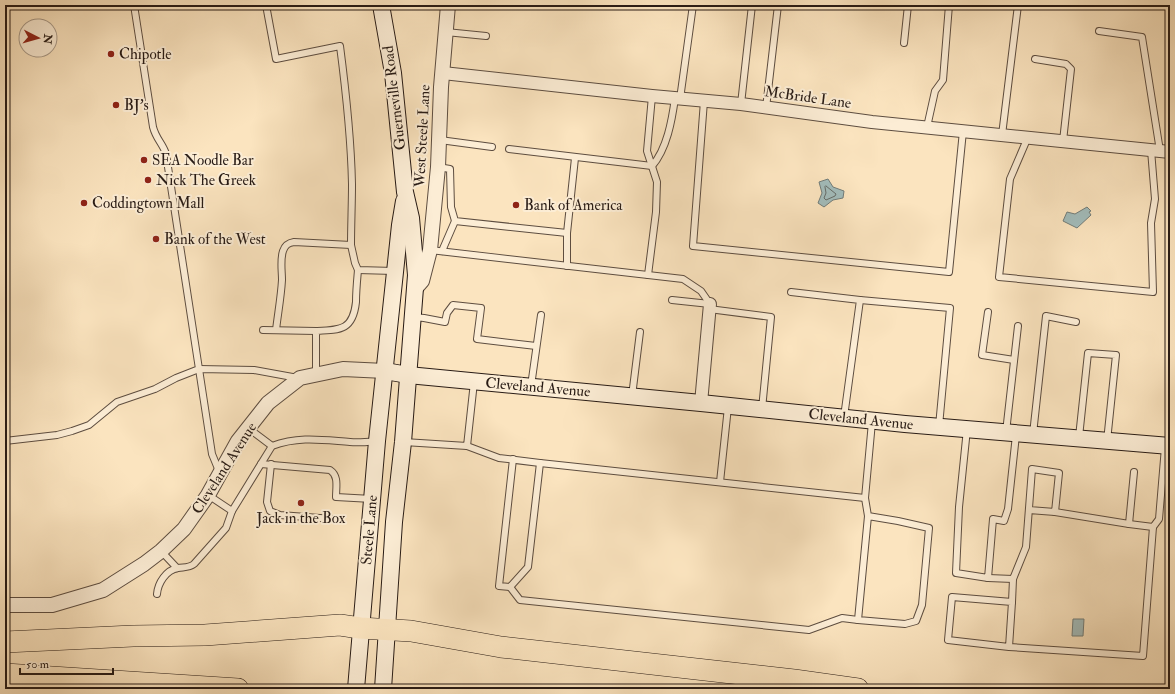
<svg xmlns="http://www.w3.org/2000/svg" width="1175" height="694" viewBox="0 0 1175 694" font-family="'IM FELL Double Pica',serif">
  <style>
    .water { fill: #a2bcbb; stroke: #717c79 }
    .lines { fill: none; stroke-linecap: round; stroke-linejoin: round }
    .shore { stroke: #656c68; stroke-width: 1 }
    .stream { stroke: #717c79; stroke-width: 3.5 }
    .service-casing { stroke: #5d4d40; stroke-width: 8 }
    .minor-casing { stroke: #5d4d40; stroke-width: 14 }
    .tertiary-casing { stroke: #5d4d40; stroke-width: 16 }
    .secondary-casing { stroke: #281b15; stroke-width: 18 }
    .motorway-casing { stroke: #281b15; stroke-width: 22 }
    .service { stroke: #fcedd5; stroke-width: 6 }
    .minor { stroke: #fcedd5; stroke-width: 12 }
    .tertiary { stroke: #fcedd5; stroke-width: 14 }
    .secondary { stroke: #fcedd5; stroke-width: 16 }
    .motorway { stroke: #fbe4bf; stroke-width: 21 }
    .poi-dot { fill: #8f2418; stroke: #fcedd5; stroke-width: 1.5 }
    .labels { text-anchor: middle; stroke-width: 4; stroke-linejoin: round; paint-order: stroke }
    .poi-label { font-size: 15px; fill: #281b15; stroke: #fcedd5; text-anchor: start }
    .street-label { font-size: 15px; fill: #281b15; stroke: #fcedd5 }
  </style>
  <rect width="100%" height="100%" fill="#fbe4bf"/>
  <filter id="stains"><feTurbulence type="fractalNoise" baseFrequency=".005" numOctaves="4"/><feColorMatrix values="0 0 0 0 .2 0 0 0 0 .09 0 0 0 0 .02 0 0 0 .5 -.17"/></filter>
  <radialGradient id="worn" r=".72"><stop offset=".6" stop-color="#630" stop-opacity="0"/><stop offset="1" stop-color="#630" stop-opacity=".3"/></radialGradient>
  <!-- water -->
  <g class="water">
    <polygon points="828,179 833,187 844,191 843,198 833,200 824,207 818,203 822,193 819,182"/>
    <polygon points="1087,207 1091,211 1089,212 1091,215 1077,228 1063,221 1067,212 1075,214"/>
    <polygon points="1073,619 1084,619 1083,636 1072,636"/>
  </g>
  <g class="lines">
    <!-- shore -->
    <polygon class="shore" points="826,186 836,194 835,196 826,200 824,198 826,193 825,187"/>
    <!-- stream -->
    <polyline class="stream" points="1167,5 1170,29"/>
    <!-- service casing -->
    <g class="service-casing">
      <g id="service">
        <path d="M266,5L276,59L340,46C346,92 351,137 352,184C352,204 351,225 351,245L355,263L358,270L394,271"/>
        <polyline points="1099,31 1142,37 1160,151"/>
        <polyline points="446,32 486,36"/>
        <polyline points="904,43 908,5"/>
        <polyline points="1035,59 1066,64 1071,69 1063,141"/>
        <polyline points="680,99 693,5"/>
        <polyline points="704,101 693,246 949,272 963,131"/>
        <polyline points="741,104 752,5"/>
        <polyline points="766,108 778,5"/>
        <polyline points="927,127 935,91 943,80 949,5"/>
        <polyline points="1002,135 1018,5"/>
        <polyline points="1028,137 1010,179 999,277 1153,292 1151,223 1155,199 1151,150"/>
        <polyline points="440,140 492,147"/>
        <polyline points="509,149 652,166"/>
        <path d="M652,166C667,149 672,120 675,98"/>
        <polyline points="438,167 450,169 451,207 455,221 567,233"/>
        <polyline points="430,250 683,279 701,291 710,304"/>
        <polyline points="442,251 455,221"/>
        <polyline points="567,266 567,233 575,158"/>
        <polyline points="648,275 656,212 657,182 647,151 652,96"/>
        <polyline points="791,292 860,300 844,417"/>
        <polyline points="672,300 710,304"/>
        <polyline points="860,300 950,308 939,426"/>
        <polyline points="709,309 771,317 762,409"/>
        <polyline points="988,312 982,355 1014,360"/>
        <polyline points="414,317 424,318 445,322 447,313 453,305 481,308 477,339 536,346"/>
        <polyline points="263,330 316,331"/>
        <path d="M276,330C278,313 281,297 282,280C282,271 280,260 283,251C285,245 288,243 294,242L351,245"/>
        <path d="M316,375V331C341,330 353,330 356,302C356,291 357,281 358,270"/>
        <polyline points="531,386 541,315"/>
        <polyline points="632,396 640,332"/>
        <polyline points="248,428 272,446"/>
        <polyline points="967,429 959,507 956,573 988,578 993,519 1004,521 1008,509 1016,435"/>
        <polyline points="1006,432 1018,326"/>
        <polyline points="1033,434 1046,316 1076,322"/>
        <polyline points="1079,437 1088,353 1116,355 1107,441"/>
        <path d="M5,441L57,435L72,431L89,425L117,402L155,389L176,378L199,369L166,154C163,144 156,139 153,127L134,5"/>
        <polyline points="404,442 467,446 474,382"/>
        <polyline points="467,446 499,458 540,463 865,498"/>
        <polyline points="513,459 499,586 510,587 528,567 540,463"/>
        <path d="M261,464L330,470C339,476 336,487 336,497L372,499"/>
        <polyline points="271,464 267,502 270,511 280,515 333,519"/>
        <polyline points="219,471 212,454 199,369 254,370 298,378"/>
        <polyline points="720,482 728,407"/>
        <polyline points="208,495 232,511"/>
        <polyline points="1055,512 1129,524 1134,472"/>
        <polyline points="868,516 898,521 929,528 922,605 916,621 905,624 858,620 868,516 865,498 872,422"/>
        <polyline points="1129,524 1153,527 1159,519 1165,447"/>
        <polyline points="161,551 177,568"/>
        <polyline points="988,578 1013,579 1026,547 1032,469 1059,473 1055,512 1029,510"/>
        <polyline points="510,587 520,600 809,630 842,618 858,620"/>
        <path d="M157,594C158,583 166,570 178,568C184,567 189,568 194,564L226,528L232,511L272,446C299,436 322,440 350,442C359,443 367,442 376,441"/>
        <polyline points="1012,602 1013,579"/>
        <polyline points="1009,647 1012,602 952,597 948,640 1009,647 1143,656 1153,527"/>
      </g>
    </g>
    <!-- minor casing -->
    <g class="minor-casing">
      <g id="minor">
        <polyline points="443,73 652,96 741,104 872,122 1170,152"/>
        <polyline points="701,403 710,304"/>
      </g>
    </g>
    <!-- tertiary casing -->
    <g class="tertiary-casing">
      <g id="tertiary">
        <polyline points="415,289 422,281 430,250 438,167 441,87 448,5"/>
        <polyline points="5,605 52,605 103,590 144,564 161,551 184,529 208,495 238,441 268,403 300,378 343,369 385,371"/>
      </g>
    </g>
    <!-- secondary casing -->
    <g class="secondary-casing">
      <g id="secondary">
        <polyline points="381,5 393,73 405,192 411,218 416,275 403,442 394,522 383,689"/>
        <polyline points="385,371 408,375 701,403 905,424 1170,446"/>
        <polyline points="356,689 377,441 400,225 404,201"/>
      </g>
    </g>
    <!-- motorway casing -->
    <g class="motorway-casing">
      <g id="motorway">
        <polyline points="5,642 133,636 205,635 340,625 360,628 411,631 501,647 794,680 858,689"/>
        <polyline points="5,674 238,689"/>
      </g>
    </g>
    <!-- service -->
    <use href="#service" class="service"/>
    <!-- minor -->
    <use href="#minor" class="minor"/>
    <!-- tertiary -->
    <use href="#tertiary" class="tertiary"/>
    <!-- secondary -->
    <use href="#secondary" class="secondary"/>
    <!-- motorway -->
    <use href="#motorway" class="motorway"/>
  </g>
  <!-- markers -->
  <g class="poi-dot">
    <circle cx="111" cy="54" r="4"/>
    <circle cx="116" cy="105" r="4"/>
    <circle cx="144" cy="160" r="4"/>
    <circle cx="148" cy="180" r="4"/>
    <circle cx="84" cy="203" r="4"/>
    <circle cx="516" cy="205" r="4"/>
    <circle cx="156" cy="239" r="4"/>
    <circle cx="301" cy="503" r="4"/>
  </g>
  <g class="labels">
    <!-- poi labels -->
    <g class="poi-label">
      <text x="119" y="59">Chipotle</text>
      <text x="124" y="110">BJ's</text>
      <text x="152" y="165">SEA Noodle Bar</text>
      <text x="156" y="185">Nick The Greek</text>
      <text x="92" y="208">Coddingtown Mall</text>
      <text x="524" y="210">Bank of America</text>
      <text x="164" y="244">Bank of the West</text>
      <text x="301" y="523" text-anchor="middle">Jack in the Box</text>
    </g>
    <!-- street labels -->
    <g class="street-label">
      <text transform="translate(808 97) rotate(8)" y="5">McBride Lane</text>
      <text transform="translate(394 98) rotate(-97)" y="5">Guerneville Road</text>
      <text transform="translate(422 136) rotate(-87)" y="5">West Steele Lane</text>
      <text transform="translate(538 387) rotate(5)" y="5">Cleveland Avenue</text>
      <text transform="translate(861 419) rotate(6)" y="5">Cleveland Avenue</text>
      <text transform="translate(224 468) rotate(-57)" y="5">Cleveland Avenue</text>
      <text transform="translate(369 530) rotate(-85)" y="5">Steele Lane</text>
    </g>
  </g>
  <!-- margin -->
  <rect width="1175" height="694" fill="none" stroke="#fbe4bf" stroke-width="20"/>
  <rect x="6" y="6" width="1163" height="682" fill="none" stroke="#281b15" stroke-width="2"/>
  <rect x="10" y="10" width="1155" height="674" fill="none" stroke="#281b15"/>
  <!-- north arrow -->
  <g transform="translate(38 38) rotate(96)"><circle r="19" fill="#fcedd5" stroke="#a79988"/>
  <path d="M0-3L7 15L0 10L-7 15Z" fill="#8f2418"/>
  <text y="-6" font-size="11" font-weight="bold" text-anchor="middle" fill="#281b15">N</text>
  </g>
  <!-- scale -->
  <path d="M20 668v6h93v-6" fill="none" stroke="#281b15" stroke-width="2"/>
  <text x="26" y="668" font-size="12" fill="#281b15" stroke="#fcedd5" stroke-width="3" paint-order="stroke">50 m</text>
  <rect width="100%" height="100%" filter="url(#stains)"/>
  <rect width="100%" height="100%" fill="url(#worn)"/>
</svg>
